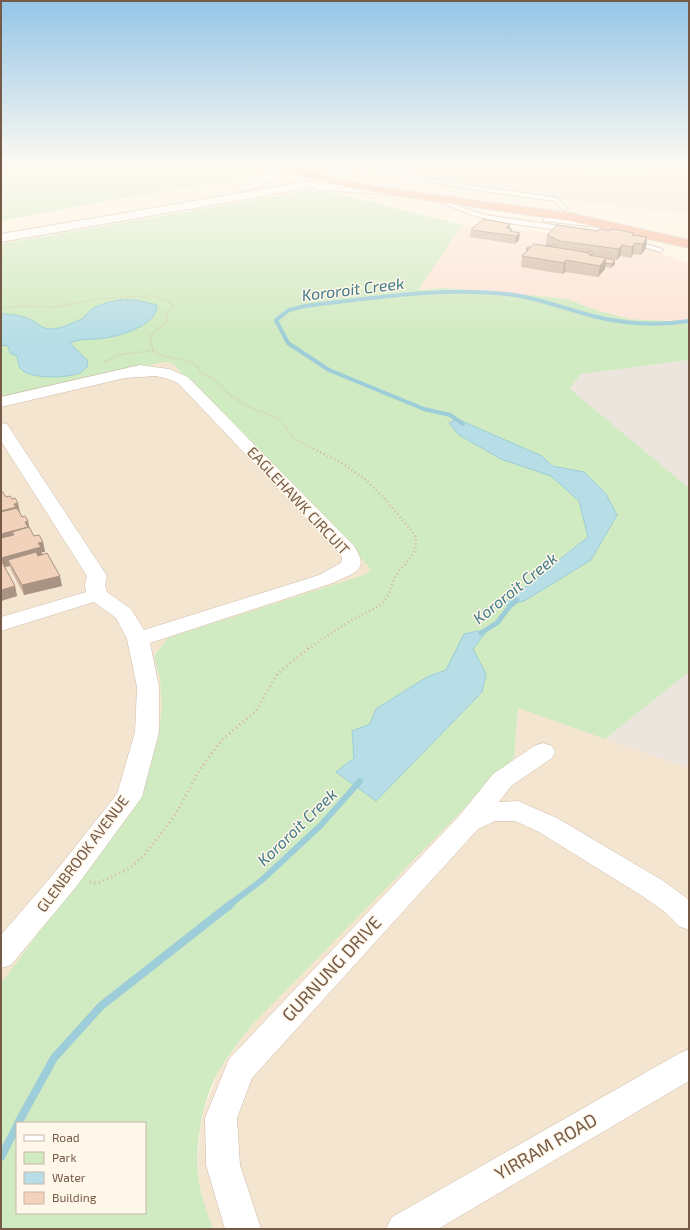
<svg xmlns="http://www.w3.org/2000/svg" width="690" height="1230" viewBox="0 0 690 1230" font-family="'Exo 2',sans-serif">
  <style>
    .residential { fill: #f4e5d1 }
    .commercial { fill: #fde3d6 }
    .industrial { fill: #ece5dd }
    .green { fill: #d0eac1; fill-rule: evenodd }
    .water { fill: #b7dee6; stroke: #9dcdd8 }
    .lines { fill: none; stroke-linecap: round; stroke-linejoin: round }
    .stream-far4 { stroke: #9dcdd8; stroke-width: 3 }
    .stream-far3 { stroke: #9dcdd8; stroke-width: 4 }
    .stream-far2 { stroke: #9dcdd8; stroke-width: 5 }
    .stream-far1 { stroke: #9dcdd8; stroke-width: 6 }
    .stream { stroke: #9dcdd8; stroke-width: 8 }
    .lane-casing { stroke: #cebba9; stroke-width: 2 }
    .street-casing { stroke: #cebba9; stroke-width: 1 }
    .secondary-casing { stroke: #d3bda9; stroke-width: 2 }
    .highway-casing { stroke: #dbd4cf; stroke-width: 2 }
    .path-far3 { stroke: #d7b69d; stroke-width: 1.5; stroke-dasharray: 0.5 1.5; stroke-linecap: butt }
    .path-far2 { stroke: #d7b69d; stroke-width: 2; stroke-dasharray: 0.5 2; stroke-linecap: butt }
    .path-far1 { stroke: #d7b69d; stroke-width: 2.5; stroke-dasharray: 1 3; stroke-linecap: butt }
    .path { stroke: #d7b69d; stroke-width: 3; stroke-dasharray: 1 3.5; stroke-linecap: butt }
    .lane { fill: #fff; fill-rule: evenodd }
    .street { fill: #fff; fill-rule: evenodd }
    .secondary { fill: #fff; fill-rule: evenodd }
    .highway { fill: #f8b598; fill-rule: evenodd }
    .wall { fill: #d0b5a0 }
    .shaded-wall { fill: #a99382 }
    .building { fill: #f2d2ba; stroke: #a99382 }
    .labels { text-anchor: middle; stroke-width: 3; stroke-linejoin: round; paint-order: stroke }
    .street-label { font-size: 15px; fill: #755a48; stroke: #fff7e9 }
    .water-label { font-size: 16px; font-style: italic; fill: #417a89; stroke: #fff7e9 }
    .near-street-label { font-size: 18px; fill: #755a48; stroke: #fff7e9 }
  </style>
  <rect width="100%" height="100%" fill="#fdf3e2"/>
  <!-- residential -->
  <g class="residential">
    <polygon points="164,362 172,363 370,568 367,574 154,656 160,679 162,708 158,739 148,771 53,913 1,983 1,396 6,397"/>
    <polygon points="518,708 689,768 689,1229 213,1229 204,1205 199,1181 198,1159 200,1132 204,1110 219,1070 250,1027 514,758"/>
  </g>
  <!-- commercial -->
  <polygon class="commercial" points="462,225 627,240 689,264 689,320 669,321 630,319 596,310 566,299 490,291 444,288 417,290"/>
  <!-- industrial -->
  <g class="industrial">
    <polygon points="375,167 689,167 689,214 498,192"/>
    <polygon points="689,360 689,488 570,389 580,374"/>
    <polygon points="689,672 689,768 605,739"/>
  </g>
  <!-- green -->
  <g class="green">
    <polygon points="1,167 235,167 249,172 250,175 233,180 100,202 1,221"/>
    <path d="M305,191L336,193L462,225L418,290L444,288L490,291L567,299L596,310L630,319L669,321L689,320V360L580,374L570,389L689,488V672L605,739L518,708L514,758L250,1027C240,1041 229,1054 220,1069C202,1098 194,1148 199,1182C202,1198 207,1213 213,1229H1V983L78,880L148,771L158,739L162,708L160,679L154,656L168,638L367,574L370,568L172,363L164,362L6,397L1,396V244ZM17,1123H145V1213H17Z"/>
  </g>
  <!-- water -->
  <g class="water">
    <path d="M118,300H135L157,305C158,325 120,336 104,338C92,340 81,338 70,343L88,361L87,367C85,369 82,371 80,373C68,378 29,380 20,368C18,364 18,360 17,356L10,353L8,346L1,345V314C10,314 20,315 29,319C37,322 41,329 51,329C62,329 74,322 84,318C90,306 107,303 118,300Z"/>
    <polygon points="457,419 542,456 552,466 584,472 606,494 617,515 591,560 524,601 482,610 510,599 588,537 579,501 551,476 501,459 459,435 449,423"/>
    <polygon points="488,629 473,649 486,674 482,692 376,801 336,772 354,758 352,731 370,724 376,709 427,677 446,670 464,634"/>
  </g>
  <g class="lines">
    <!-- stream-far4 -->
    <polyline class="stream-far4" points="588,167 652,167"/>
    <!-- stream-far3 -->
    <path class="stream-far3" d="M463,424L450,415L424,409L329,370L288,343L276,320L289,310L305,306C374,298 444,286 514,295C541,299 566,309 593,316C624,324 657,326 689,321"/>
    <!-- stream-far2 -->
    <polyline class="stream-far2" points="481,633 497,623 510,606 517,600"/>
    <!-- stream-far1 -->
    <polyline class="stream-far1" points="229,905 262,880 321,825 360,781"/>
    <!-- stream -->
    <g class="stream">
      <polyline points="18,1123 54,1058 101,1006 231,904"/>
      <polyline points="1,1157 17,1126"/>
    </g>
    <!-- lane casing -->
    <g class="lane-casing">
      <g id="lane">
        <polygon points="357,167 369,167 468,185 557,198 568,209 563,210 555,201 468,189"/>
        <path d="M442,198L455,205L485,215L567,227L570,229L567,231C524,225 478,223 440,201V199Z"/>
        <polygon points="546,218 588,222 591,224 588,226 544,221 543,220"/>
        <polygon points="634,240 662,249 663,250 660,252 632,243 632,241"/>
      </g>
    </g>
    <!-- street casing -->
    <g class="street-casing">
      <g id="street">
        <path d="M140,365L169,369L188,377L354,546C371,571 353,573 333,583L150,643L159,687V732L142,797L76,887L11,965L1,968V935L56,871L117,794L135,732L137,687L127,639L116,618L94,602L1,631V617L86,592L85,585L87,576L1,441V423L7,424L107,576L105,585L107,592L131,609L144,630L319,575L341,563L342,558L339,553L178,383L165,378L156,376L125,378L1,407V397Z"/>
        <polygon points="543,743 552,746 555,752 552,758 511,786 499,802 518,801 557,818 662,880 689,900 689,930 679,926 665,912 642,896 539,832 515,821 495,821 478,829 252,1078 237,1118 240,1165 261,1229 225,1229 206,1165 205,1118 229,1059 459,816 493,774 534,746"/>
        <polygon points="689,1049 689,1081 438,1229 386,1229 392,1217 678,1054"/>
      </g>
    </g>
    <!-- secondary casing -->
    <g class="secondary-casing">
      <g id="secondary">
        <path d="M269,167H280L281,172C274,181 250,192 240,189L238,187L240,185L264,176L269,171Z"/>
        <polygon points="347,170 353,173 351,175 327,184 385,188 389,189 391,191 389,193 385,194 319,190 314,187 1,242 1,234 317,180"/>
      </g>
    </g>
    <!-- highway casing -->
    <g class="highway-casing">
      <polygon id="highway" points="275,167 294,167 342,180 385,188 570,213 689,240 689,248 570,221 385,194 342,186 276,169"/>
    </g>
    <!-- path-far3 -->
    <g class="path-far3">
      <polyline points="242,167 250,170"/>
      <polyline points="104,205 126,201"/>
    </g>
    <!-- path-far2 -->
    <g class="path-far2">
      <polyline points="1,309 21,306 55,307 97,299 153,296 164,299 174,306 166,313 168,320 150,336 153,351 161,355 191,362 197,366 200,372 217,381 230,395 247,406 279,419 295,439 314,449"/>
      <polyline points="104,362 122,354 153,351"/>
    </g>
    <!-- path-far1 -->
    <path class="path-far1" d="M308,649C323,639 338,628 354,619C364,613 375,610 383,602C392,593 391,581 398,572C408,560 420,552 415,535L385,499L365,479L340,462L312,448"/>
    <!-- path -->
    <polyline class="path" points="90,882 98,883 130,868 145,854 170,822 181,805 197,774 217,746 224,738 256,711 277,674 309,648"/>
    <!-- lane -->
    <use href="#lane" class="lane"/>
    <!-- street -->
    <use href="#street" class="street"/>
    <!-- secondary -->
    <use href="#secondary" class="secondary"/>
    <!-- highway -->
    <use href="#highway" class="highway"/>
  </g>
  <!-- wall -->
  <g class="wall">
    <polygon points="510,224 510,229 512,229 512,231 519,240 515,244 470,237 471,230"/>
    <polygon points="598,231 609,231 633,233 633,235 647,237 646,248 641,255 633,254 631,258 620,256 617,260 609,259 615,264 611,268 605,267 605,269 598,277 565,272 563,274 521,267 522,256 526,252 526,249 531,247 546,246 547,235"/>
    <polygon points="1,488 2,491 6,497 20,513 34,536 43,542 45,552 42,552 42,555 62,586 24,595 11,570 10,566 5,567 15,586 17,596 1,601"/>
  </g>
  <!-- shaded-wall -->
  <g class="shaded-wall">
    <polygon points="510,224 509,231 505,235 506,228"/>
    <polygon points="520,233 519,240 515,244 516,236"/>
    <polygon points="647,237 646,248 641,255 643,244"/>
    <polygon points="635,243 633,254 631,258 632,247"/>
    <polygon points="622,245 620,256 617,260 619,249"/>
    <polygon points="606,258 605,269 598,277 600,266"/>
    <polygon points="566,260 565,272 563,274 564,263"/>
    <polygon points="615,260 615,264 611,268 612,264"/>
    <polygon points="18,503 20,513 1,521 1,511 14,504"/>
    <polygon points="28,521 30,531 14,535 12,532 14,541 1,544 1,534 25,522"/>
    <polygon points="43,542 45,552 42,552 43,556 8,560 10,566 1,568 1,558"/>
    <polygon points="60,576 62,586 24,595 22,585"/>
    <polygon points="15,586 17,596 1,601 1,590"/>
  </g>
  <!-- building -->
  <g class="building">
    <polygon points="483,219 510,224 506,228 512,229 510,231 520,233 516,236 471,230"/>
    <polygon points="557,225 598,231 600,229 609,231 610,229 619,230 633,233 632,235 647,237 643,244 635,243 632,247 622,245 619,249 560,241 547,235"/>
    <polygon points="534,244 590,253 589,255 606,258 600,266 566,260 564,263 522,256"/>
    <polygon points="554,245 557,247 553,247 545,246"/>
    <polygon points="528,247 531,247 529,249 526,249"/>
    <polygon points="588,251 593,252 591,255 590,255 590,253 587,253"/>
    <polygon points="606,258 615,260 612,264 605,263"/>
    <polygon points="1,491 2,491 6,497 10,496 12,499 15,498 18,503 14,504 16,507 1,511"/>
    <polygon points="17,508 22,517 25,516 28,521 25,522 28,527 1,534 1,512"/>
    <polygon points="29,527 34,536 39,535 43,542 38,543 41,547 1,558 1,538 14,535 12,532"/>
    <polygon points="36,552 38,556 47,553 60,576 22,585 8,560"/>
    <polygon points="1,562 2,562 15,586 1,590"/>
  </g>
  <!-- sky -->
  <linearGradient id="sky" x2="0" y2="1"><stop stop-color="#94c5e7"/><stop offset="0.49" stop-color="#fefaf2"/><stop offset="1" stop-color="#fefaf2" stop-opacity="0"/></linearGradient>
  <rect width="690" height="339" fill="url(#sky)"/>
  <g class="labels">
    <!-- street labels -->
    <g class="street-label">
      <text transform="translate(298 501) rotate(47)" y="5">EAGLEHAWK CIRCUIT</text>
      <text transform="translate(83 854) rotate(-53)" y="5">GLENBROOK AVENUE</text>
    </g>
    <!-- water labels -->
    <g class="water-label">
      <text transform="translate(353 289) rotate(-7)" y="6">Kororoit Creek</text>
      <text transform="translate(515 588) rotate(-39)" y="6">Kororoit Creek</text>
      <text transform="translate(297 827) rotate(-44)" y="6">Kororoit Creek</text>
    </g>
    <!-- near-street labels -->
    <g class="near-street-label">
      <text transform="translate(332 969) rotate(-47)" y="6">GURNUNG DRIVE</text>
      <text transform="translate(546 1147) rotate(-30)" y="6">YIRRAM ROAD</text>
    </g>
  </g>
  <!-- border -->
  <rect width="690" height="1230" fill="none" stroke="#755a48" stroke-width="4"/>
  <!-- legend -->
  <rect x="16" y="1122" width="130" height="92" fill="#fff7e9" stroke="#c8b8a9"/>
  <rect x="24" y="1135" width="20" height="6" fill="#ffffff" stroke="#c8b8a9"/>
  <text x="52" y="1142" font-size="12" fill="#755a48">Road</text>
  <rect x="24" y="1152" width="20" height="12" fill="#d0eac1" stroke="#c8b8a9"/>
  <text x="52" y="1162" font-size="12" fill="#755a48">Park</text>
  <rect x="24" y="1172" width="20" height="12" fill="#b7dee6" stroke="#c8b8a9"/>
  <text x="52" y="1182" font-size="12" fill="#755a48">Water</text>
  <rect x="24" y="1192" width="20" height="12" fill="#f2d2ba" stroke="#c8b8a9"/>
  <text x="52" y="1202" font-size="12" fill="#755a48">Building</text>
</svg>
